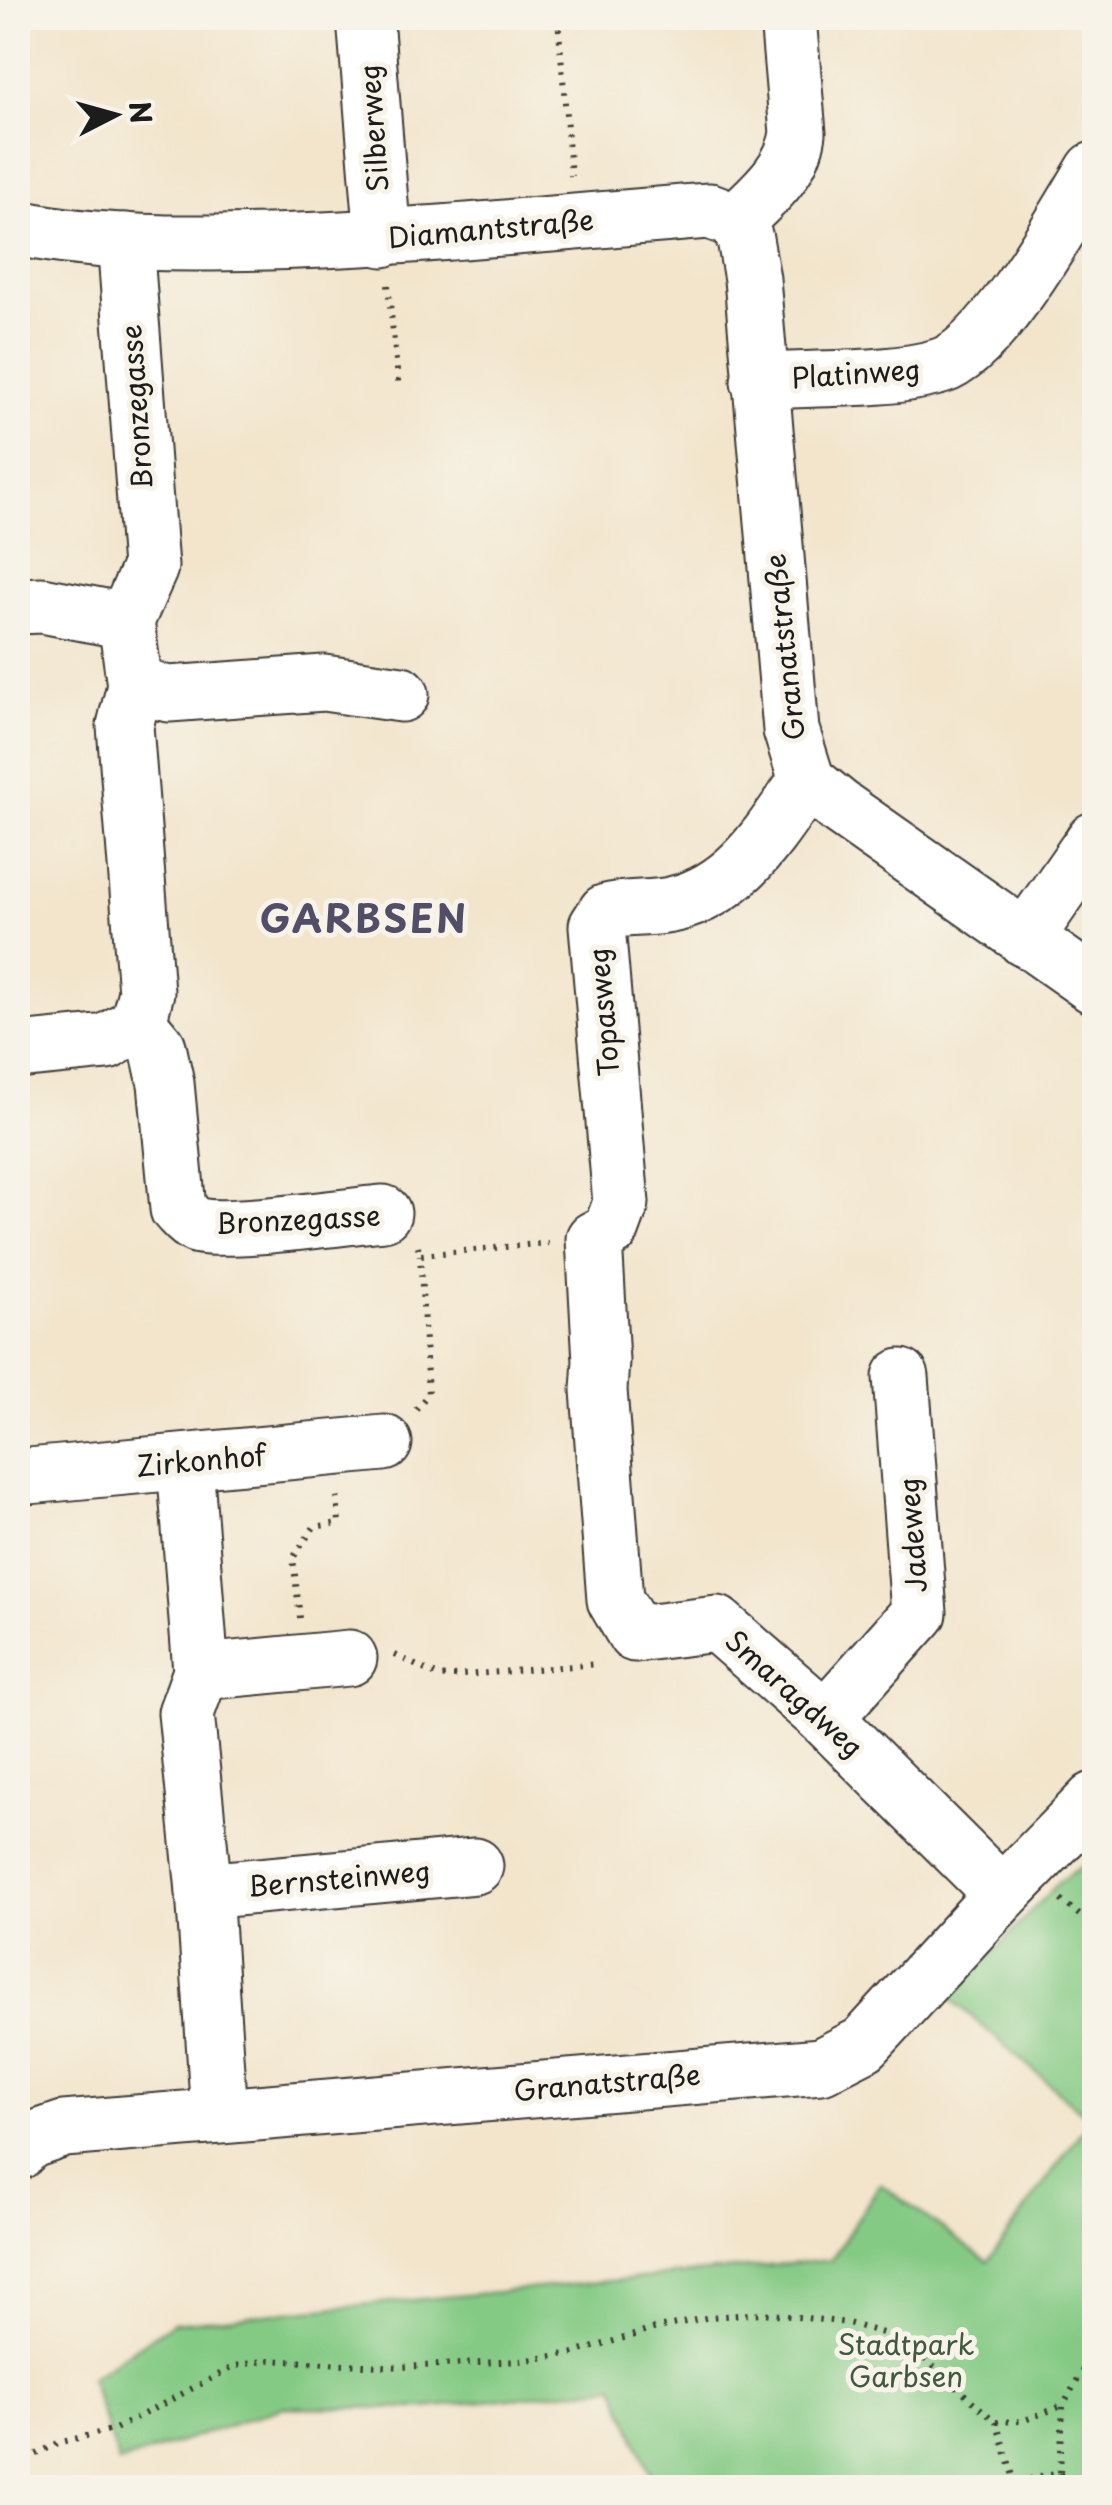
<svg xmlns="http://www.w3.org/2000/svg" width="1112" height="2505" viewBox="0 0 1112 2505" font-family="'Playpen Sans',sans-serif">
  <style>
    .green { fill: #84ca84; stroke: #507350; stroke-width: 2.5 }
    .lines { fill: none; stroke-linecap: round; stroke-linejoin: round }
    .minor-casing { stroke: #3c3a36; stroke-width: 59 }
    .path { stroke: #3c3a36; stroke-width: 6; stroke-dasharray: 2.5 8; stroke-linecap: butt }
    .minor { stroke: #fff; stroke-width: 55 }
    .labels { text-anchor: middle; stroke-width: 10; stroke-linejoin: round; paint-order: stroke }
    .street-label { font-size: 28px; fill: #1c1c1c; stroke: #f7f3e8 }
    .park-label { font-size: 28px; fill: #405940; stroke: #f7f3e8 }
    .district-label { font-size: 38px; font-weight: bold; letter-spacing: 2.5px; fill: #534e67; stroke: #f7f3e8 }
  </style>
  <rect width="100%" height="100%" fill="#f7f3e8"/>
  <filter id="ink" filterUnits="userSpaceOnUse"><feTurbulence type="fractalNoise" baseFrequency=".01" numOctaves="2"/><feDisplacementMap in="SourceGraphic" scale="20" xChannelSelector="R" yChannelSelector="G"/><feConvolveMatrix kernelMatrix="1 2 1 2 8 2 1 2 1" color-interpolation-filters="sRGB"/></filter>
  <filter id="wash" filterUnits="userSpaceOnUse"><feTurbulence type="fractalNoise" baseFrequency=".0048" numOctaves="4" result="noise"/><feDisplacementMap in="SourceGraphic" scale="40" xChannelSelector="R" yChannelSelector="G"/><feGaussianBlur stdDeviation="2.25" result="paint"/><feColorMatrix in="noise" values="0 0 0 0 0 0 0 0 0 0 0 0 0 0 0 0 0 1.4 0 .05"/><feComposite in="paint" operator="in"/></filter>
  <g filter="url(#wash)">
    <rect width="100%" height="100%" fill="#f2e5cc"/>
    <!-- green -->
    <polygon class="green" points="1094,1858 1094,2487 655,2487 615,2386 425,2408 283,2407 119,2463 90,2378 173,2323 831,2260 880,2184 988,2262 1090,2119 950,1998 1059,1882"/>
  </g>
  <g filter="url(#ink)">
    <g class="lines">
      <!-- minor casing -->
      <g class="minor-casing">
        <g id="minor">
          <polyline points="365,18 383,239"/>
          <polyline points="736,221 745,239 752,279 791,730 807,781 839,807 1094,986"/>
          <path d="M18,228C100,245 185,244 268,242C416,238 563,222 710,211L736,221C762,196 793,171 798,133L788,18"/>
          <path d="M759,381C811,378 894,381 941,366C992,350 1065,218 1094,170"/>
          <polyline points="18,606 42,605 126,621"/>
          <polyline points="135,686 169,694 324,683 401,694"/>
          <path d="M807,781C771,831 740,888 675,904C653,910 629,906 606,912L597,926L621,1203L611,1230L594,1239L601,1361L599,1390L615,1600L635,1634L717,1624L825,1718L1002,1894"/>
          <polyline points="1025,939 1094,840"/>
          <path d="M138,1023L158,1047L166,1083L178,1209C183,1214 189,1222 196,1225C222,1234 348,1216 383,1213"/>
          <polyline points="18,1051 107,1042 138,1023 146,992 125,726 135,686 126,621 150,567 125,241"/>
          <polyline points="185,1463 201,1672 186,1713 204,1891 219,2115"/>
          <polyline points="18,1477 384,1443"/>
          <polyline points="201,1672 349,1658"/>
          <polyline points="825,1718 919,1613 901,1377"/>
          <polyline points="204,1891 475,1866"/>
          <polyline points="18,2152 29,2141 64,2129 821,2066 864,2044 1002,1894 1094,1800"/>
        </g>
      </g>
      <!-- path -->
      <g class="path">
        <polyline points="558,18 571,176"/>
        <polyline points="388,285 399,389"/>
        <polyline points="418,1246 420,1255 548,1243"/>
        <polyline points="416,1409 428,1394 420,1255"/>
        <polyline points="300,1618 293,1558 314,1527 339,1523 337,1494"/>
        <polyline points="395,1655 440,1677 597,1664"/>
        <polyline points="1061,1900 1094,1927"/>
        <polyline points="996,2422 1022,2421 1062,2406"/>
        <polyline points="18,2464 58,2443 115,2429 235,2366 269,2360 401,2367 520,2361 574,2353 657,2328 710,2317 763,2313 848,2323 883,2333 920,2355 996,2422 1015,2482"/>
        <polyline points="1060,2473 1064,2488"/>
        <polyline points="18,2479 27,2488"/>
        <polyline points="1015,2488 1015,2482 1060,2473 1063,2406 1094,2349"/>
      </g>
      <!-- minor -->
      <use href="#minor" class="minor"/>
    </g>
  </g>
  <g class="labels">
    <!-- street labels -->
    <g class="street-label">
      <text transform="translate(374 128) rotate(-94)" y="10">Silberweg</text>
      <text transform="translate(491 229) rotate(-5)" y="10">Diamantstraße</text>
      <text transform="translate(856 374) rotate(-4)" y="10">Platinweg</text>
      <text transform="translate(137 407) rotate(-94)" y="10">Bronzegasse</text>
      <text transform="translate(785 647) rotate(-96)" y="10">Granatstraße</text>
      <text transform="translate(604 1012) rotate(-95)" y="10">Topasweg</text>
      <text transform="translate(298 1220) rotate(-3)" y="10">Bronzegasse</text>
      <text transform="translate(201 1461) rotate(-5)" y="10">Zirkonhof</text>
      <text transform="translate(913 1535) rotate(-94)" y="10">Jadeweg</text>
      <text transform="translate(794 1694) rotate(42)" y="10">Smaragdweg</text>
      <text transform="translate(339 1879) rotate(-5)" y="10">Bernsteinweg</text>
      <text transform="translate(607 2083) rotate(-5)" y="10">Granatstraße</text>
    </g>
    <!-- park labels -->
    <g class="park-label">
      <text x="906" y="2355">Stadtpark<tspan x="906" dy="32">Garbsen</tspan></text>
    </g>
    <!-- district labels -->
    <g class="district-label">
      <text x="364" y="933">GARBSEN</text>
    </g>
  </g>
  <!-- margin -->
  <rect width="1112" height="2505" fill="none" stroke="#f7f3e8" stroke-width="60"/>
  <!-- north arrow -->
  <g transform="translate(115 115) rotate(84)" stroke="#f7f3e8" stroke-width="8" paint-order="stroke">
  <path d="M0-8L18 38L0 25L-18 38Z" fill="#1c1c1c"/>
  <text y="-15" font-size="28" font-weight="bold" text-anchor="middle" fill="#1c1c1c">N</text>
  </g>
</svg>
